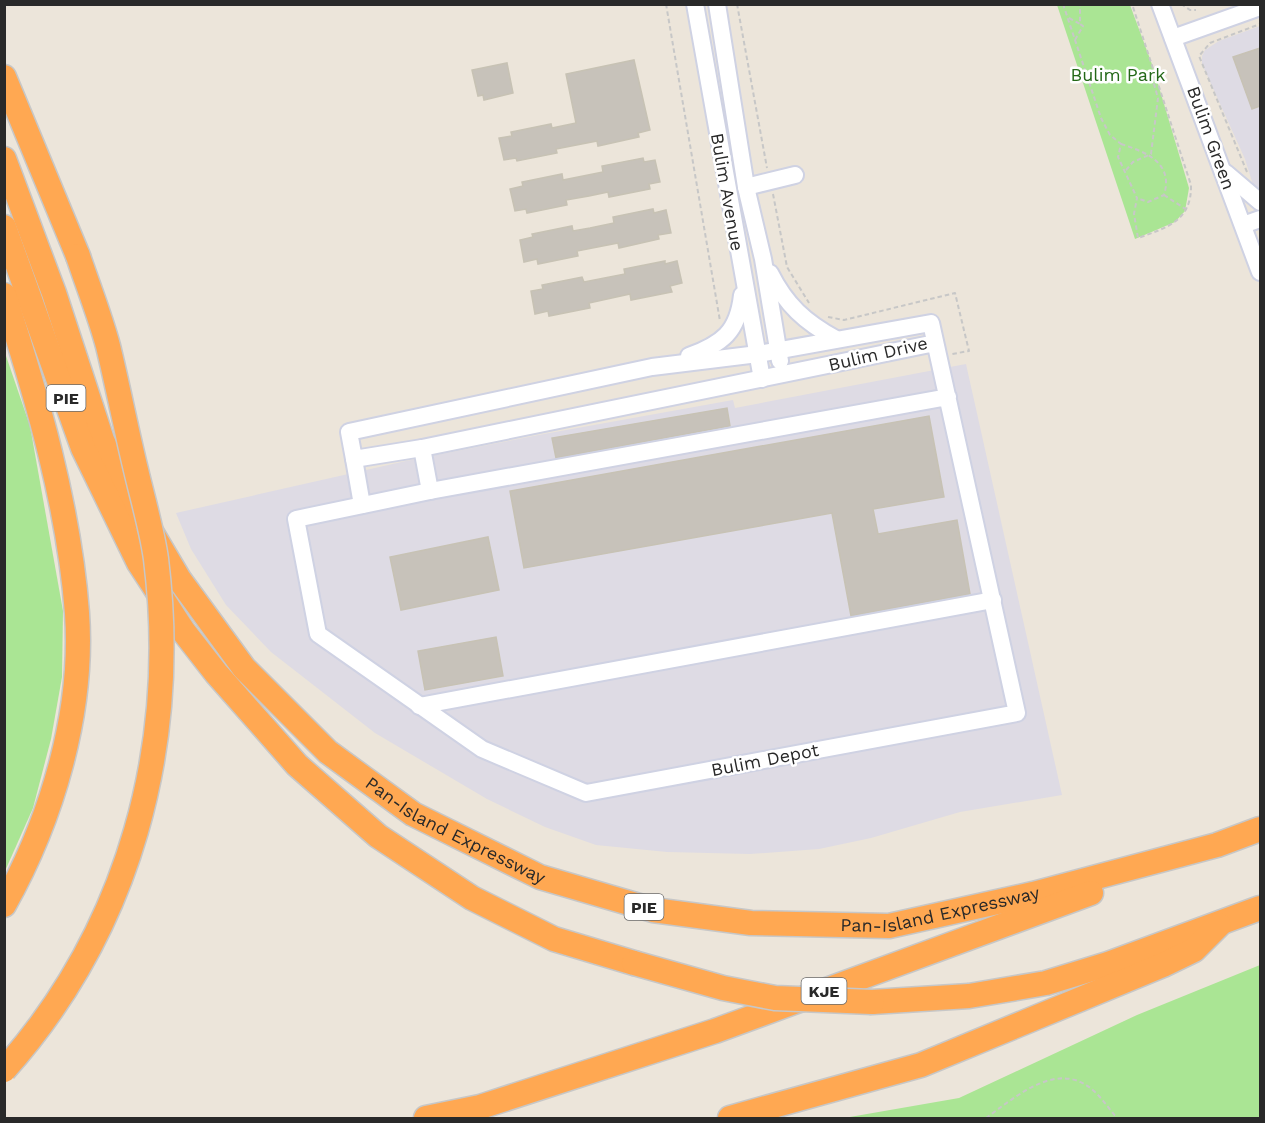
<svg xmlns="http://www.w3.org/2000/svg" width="1265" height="1123" viewBox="0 0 1265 1123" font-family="'Work Sans',sans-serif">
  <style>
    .industrial { fill: #dedbe4 }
    .green { fill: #aae594 }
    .building { fill: #c7c2ba; stroke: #c7c2b4; stroke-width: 1.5 }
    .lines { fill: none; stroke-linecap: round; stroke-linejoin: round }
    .minor-casing { stroke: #cfd2e3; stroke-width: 20 }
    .highway-casing { stroke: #c7c7c7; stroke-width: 27 }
    .path { stroke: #c7c7c7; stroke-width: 2; stroke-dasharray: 4.5 3; stroke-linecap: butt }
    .minor { stroke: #fff; stroke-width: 16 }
    .highway { stroke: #ffa852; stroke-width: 24 }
    .highway-bridge-casing { stroke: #c7c7c7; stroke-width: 27; stroke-linecap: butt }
    .highway-bridge { stroke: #ffa852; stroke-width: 24 }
    .labels { text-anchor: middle; stroke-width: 5; stroke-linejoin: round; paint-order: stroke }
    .shield { fill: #fff; stroke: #696969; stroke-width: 1.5 }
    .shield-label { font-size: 16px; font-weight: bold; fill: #292929 }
    .park-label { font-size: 18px; fill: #236817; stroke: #fff }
    .street-label { font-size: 18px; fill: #292929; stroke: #fff }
  </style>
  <rect width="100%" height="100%" fill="#ece5da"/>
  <!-- industrial -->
  <g class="industrial">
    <polygon points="1260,26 1260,207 1245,159 1202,64 1202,56 1205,50 1219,41"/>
    <polygon points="966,364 1062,795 960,812 871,838 819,849 750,854 667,852 596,845 545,827 487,799 375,733 271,652 226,605 191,549 176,513 406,461 544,434 733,400 735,408"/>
  </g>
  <!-- green -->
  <g class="green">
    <polygon points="1057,5 1130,5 1153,67 1189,188 1185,211 1175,222 1135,239"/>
    <polygon points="4,350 30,426 63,611 62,677 51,739 33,808 5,871"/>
    <polygon points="1260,965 1260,1118 844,1118 959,1098 1137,1015"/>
  </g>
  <!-- building -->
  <g class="building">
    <polygon points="1260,48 1260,106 1252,109 1233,57"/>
    <polygon points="634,60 650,130 638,133 639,137 598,146 597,141 556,149 557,153 517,161 516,158 504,160 499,138 512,136 511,132 551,124 552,128 576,123 566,74"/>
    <polygon points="507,63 513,93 484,100 483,95 478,96 472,70"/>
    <polygon points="643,158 644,162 655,160 660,182 649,184 650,189 609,197 608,192 589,196 566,200 567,205 527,213 526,209 515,211 510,189 523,186 522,182 562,174 563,180 603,172 602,166"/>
    <polygon points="653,209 654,213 666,210 671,233 658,235 659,239 619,248 618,243 577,251 578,256 538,264 537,259 524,262 520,240 533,237 532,234 572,226 573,231 590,228 614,223 613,217"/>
    <polygon points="665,261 665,264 677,261 682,283 670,286 672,292 631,300 630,294 589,303 590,308 549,316 548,311 535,314 531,291 543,289 542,285 582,277 584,282 625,274 624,269"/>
    <polygon points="727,408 730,426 556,458 552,438"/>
    <polygon points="929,416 944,497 873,509 878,534 957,520 970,594 851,616 832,513 524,568 510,491"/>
    <polygon points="488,537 499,590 401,610 390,557"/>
    <polygon points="496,637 503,676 425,690 418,651"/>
  </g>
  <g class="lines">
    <!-- minor casing -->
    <g class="minor-casing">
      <g id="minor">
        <polyline points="695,4 762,379"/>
        <polyline points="717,4 746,187 763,259 780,361"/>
        <polyline points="1160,4 1260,272"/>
        <polyline points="1173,38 1260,7"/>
        <polyline points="1226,173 1260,202"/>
        <polyline points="746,187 795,175"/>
        <polyline points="1243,225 1260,219"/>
        <path d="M770,273C786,305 805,322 836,339"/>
        <polyline points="935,343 422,448 354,459 349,432 652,367 758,354 931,323 1017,713 586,793 482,749 318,634 296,519 430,491 948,397"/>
        <path d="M689,356C722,344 738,332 742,295"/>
        <polyline points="422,448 430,491"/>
        <polyline points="354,459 362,505"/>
        <polyline points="419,706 993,600"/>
      </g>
    </g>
    <!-- highway casing -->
    <g class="highway-casing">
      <g id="highway">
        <polyline points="4,77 78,256"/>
        <path id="s1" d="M4,159L54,293L102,440L121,481L179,579L244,668L328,752L413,814L540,877L653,910L751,923L889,926L1033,894L1217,845L1260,829"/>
        <polyline points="4,227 83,448 139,563 184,632 216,673 297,765 378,836 472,898 554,939 634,963"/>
        <path d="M4,295C37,397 69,506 77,613C84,712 52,819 4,905"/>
        <polyline points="872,1002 969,996 1046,983 1108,964 1260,908"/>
        <polyline points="426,1118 480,1107 715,1031 1091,893"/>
        <polyline points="730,1118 921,1065 1163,965 1194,950 1219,925"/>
      </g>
    </g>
    <!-- path -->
    <g class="path">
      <polyline points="666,4 720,321"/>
      <polyline points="737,4 767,168"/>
      <path d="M1063,4L1101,118L1110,135L1121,144L1118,157L1137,198L1134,214L1138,238C1166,228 1192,221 1191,185L1132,4"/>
      <polyline points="1181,4 1190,10 1196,10"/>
      <polyline points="1069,18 1080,24"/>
      <polyline points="1075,40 1083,26 1080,24 1080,4"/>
      <path d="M1121,144C1145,152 1174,162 1164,195L1148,202L1137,198"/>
      <polyline points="1126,170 1133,162 1151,154 1158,98 1154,84 1156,74"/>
      <polyline points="1247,172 1199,56 1210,43 1260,24"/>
      <polyline points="773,194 787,267 809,303"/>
      <polyline points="1164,195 1187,210"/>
      <polyline points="828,317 844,320 955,293 969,351 952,354"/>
      <path d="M986,1118C1017,1096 1060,1057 1096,1093C1104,1101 1110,1110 1117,1118"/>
    </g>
    <!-- minor -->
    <use href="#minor" class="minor"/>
    <!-- highway -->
    <use href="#highway" class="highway"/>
    <!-- highway-bridge casing -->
    <g class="highway-bridge-casing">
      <g id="highway-bridge">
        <polyline points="634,963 723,988 775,998 872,1002"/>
        <path d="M4,1070C130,929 179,745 156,559C152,530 143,500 136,470C126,429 118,387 108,346C100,316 88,286 78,256"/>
      </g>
    </g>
    <!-- highway-bridge -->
    <use href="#highway-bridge" class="highway-bridge"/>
  </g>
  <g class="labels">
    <!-- shield labels -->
    <g class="shield">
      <rect x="46.5" y="385" width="39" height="26" rx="4.5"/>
      <rect x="624.5" y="894" width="39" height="26" rx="4.5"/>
      <rect x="801.5" y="978" width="45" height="26" rx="4.5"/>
    </g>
    <g class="shield-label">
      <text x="66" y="404">PIE</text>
      <text x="644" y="913">PIE</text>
      <text x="824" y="997">KJE</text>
    </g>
    <!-- park labels -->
    <g class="park-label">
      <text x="1118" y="81">Bulim Park</text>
    </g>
    <!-- street labels -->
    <g class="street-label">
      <text transform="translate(1211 138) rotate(70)" y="6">Bulim Green</text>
      <text transform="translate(727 192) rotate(80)" y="6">Bulim Avenue</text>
      <text transform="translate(878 354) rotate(-13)" y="6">Bulim Drive</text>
      <text transform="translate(765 760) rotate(-11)" y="6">Bulim Depot</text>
      <text dy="6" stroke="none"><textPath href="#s1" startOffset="836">Pan-Island Expressway</textPath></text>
      <text dy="6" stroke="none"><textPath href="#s1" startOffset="1340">Pan-Island Expressway</textPath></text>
    </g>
  </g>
  <!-- border -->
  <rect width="1265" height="1123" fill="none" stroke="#292929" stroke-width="12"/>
</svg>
